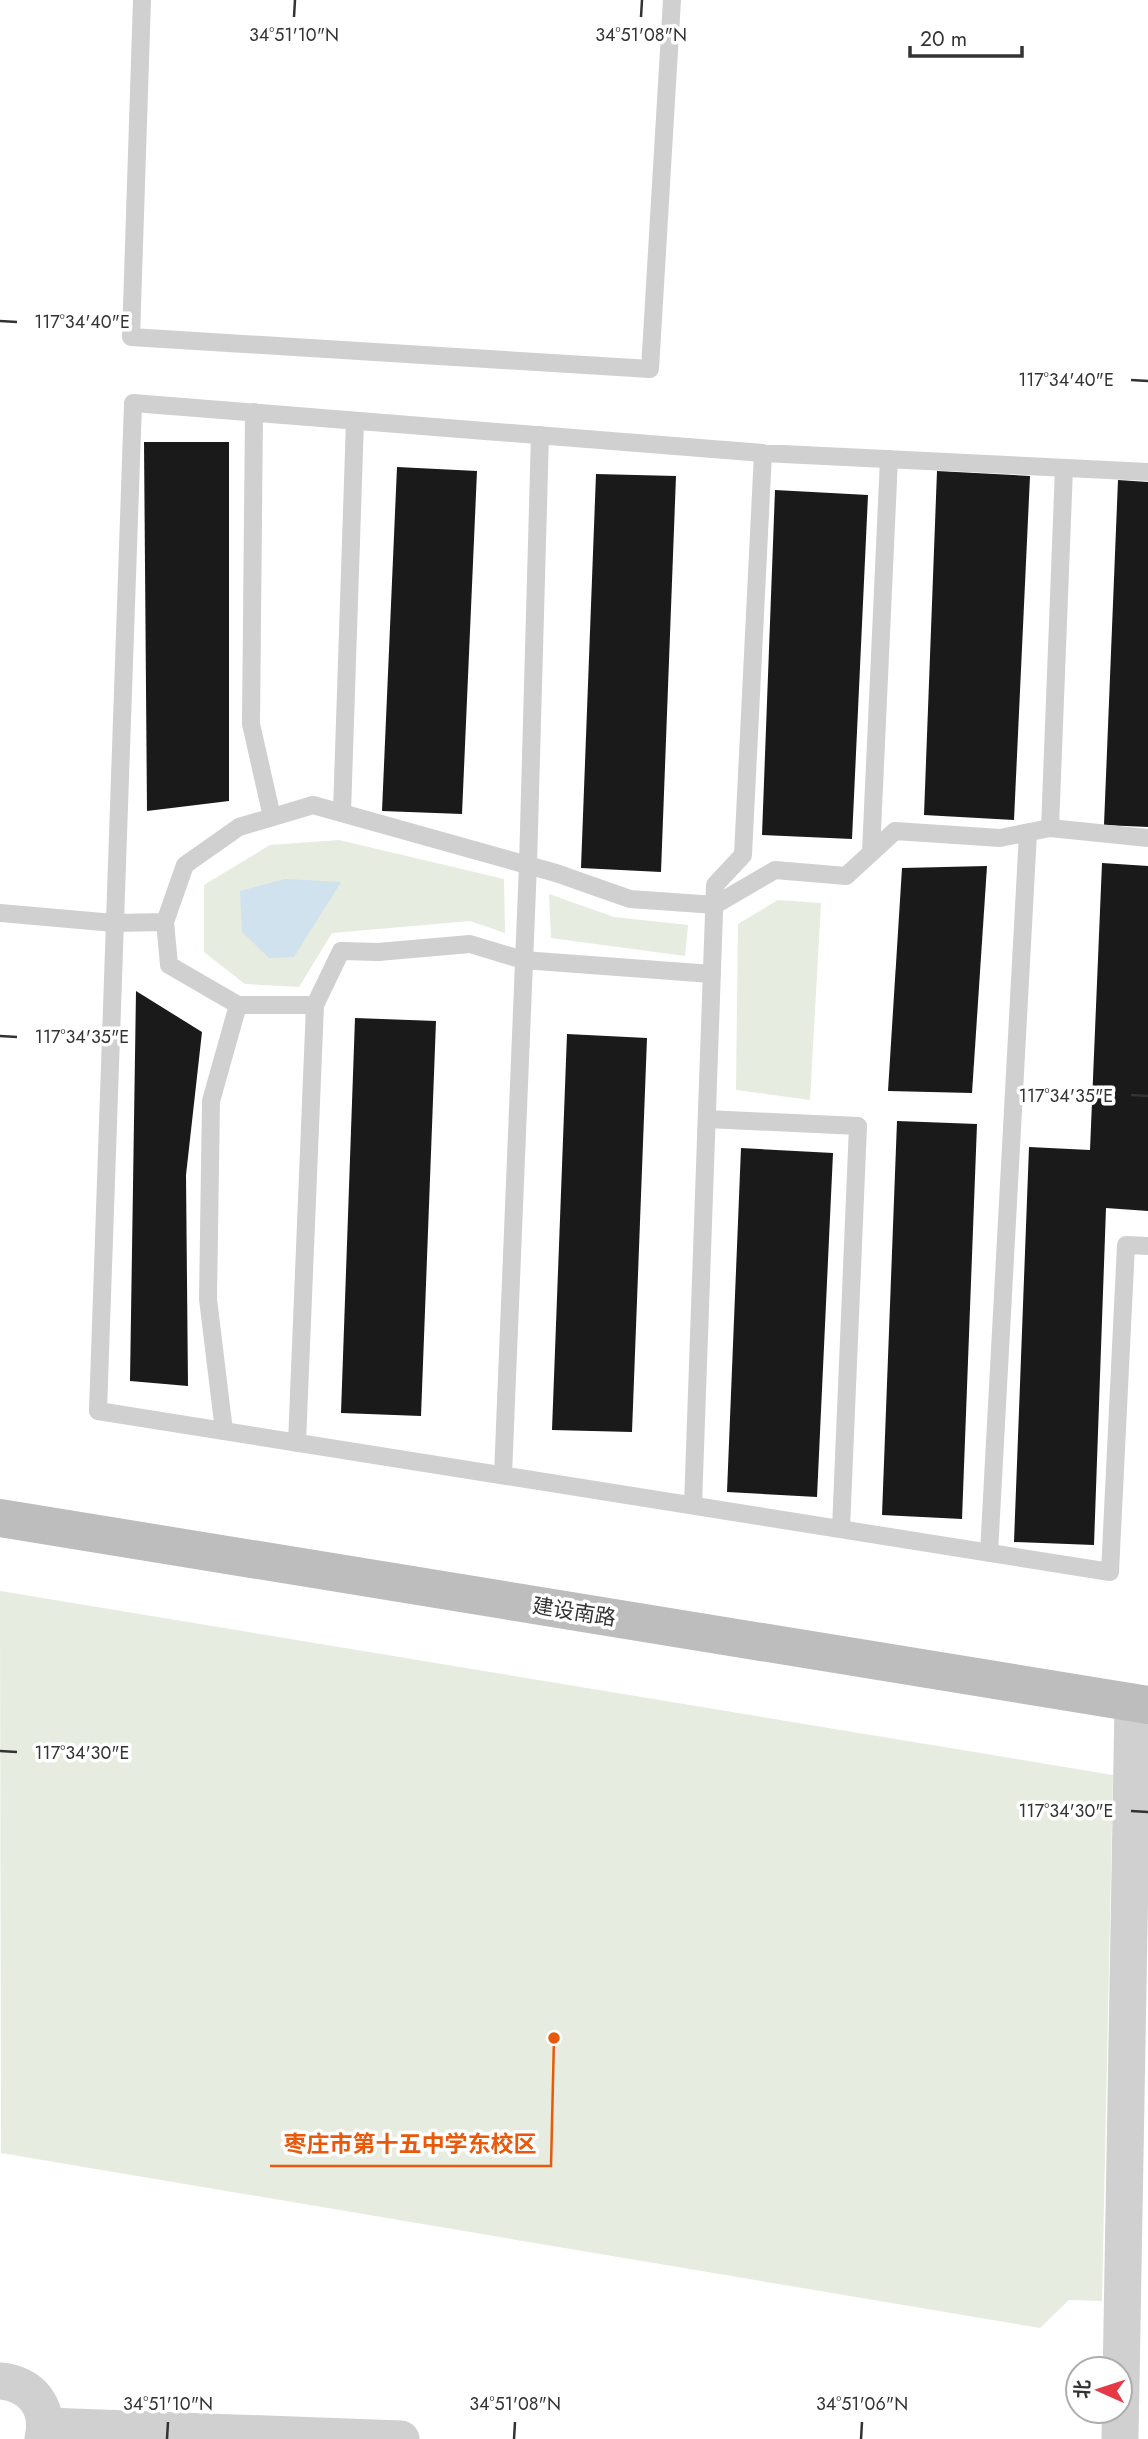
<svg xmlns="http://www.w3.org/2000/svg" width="1148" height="2439" viewBox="0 0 1148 2439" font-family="Jost,'Noto Sans SC',sans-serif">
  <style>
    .green { fill: #e6ecdf }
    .water { fill: #cfe2ee }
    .building { fill: #1a1a1a }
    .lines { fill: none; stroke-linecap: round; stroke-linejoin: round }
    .lane { stroke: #d0d0d0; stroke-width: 18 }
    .street { stroke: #d0d0d0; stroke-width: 37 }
    .secondary { stroke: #bdbdbd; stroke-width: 38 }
    .ticks { fill: none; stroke: #333; stroke-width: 2.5 }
    .labels { text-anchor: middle; stroke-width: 7; stroke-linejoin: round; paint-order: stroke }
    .street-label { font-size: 21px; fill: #333; stroke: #fff }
    .ticks-label { font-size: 18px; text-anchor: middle; fill: #333; stroke: #fff; stroke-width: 7; stroke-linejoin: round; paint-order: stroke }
    .leader { fill: none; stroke: #e8590c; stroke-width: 2.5 }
    .callout-dot { fill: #e8590c; stroke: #fff; stroke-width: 2.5 }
    .callout-label { font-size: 23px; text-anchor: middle; font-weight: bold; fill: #e8590c; stroke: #fff; stroke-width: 7; stroke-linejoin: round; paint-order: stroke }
  </style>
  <rect width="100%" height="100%" fill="#fff"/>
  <!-- green -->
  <g class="green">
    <polygon points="339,840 504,879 505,933 470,921 332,933 299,987 245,984 204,952 204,885 270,845"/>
    <polygon points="549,894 614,917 688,925 685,956 551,938"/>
    <polygon points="778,900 821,903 810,1100 736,1090 738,924"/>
    <polygon points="0,1591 1113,1775 1102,2301 1069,2300 1040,2328 1,2153"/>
  </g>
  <!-- water -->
  <polygon class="water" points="285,879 341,882 294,957 269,958 242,932 240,891"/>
  <!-- building -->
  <g class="building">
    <polygon points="144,442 229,442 229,801 147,811"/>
    <polygon points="397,467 477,471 462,814 382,811"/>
    <polygon points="937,471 1030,476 1014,820 924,815"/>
    <polygon points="596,474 676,476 661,872 581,868"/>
    <polygon points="1118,480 1148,482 1148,827 1104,825"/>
    <polygon points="775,490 868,495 852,839 762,835"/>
    <polygon points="1102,863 1148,866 1148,1211 1106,1208 1094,1545 1014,1542 1029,1147 1090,1150"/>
    <polygon points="987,866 972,1093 888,1091 902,868"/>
    <polygon points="136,991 202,1032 186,1175 188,1386 130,1381"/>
    <polygon points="355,1018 436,1021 421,1416 341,1413"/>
    <polygon points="567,1034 647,1038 632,1432 552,1430"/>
    <polygon points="897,1121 977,1124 962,1519 882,1515"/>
    <polygon points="741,1148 833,1153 817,1497 727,1492"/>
  </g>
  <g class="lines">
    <!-- lane -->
    <g class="lane">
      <polyline points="142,0 131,337 650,369 672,0"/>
      <polyline points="254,412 251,724 272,817"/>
      <polyline points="1148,472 763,453 133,403 98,1411 1110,1572 1126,1245 1148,1246"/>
      <polyline points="342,812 355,421"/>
      <polyline points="1050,828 1064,468"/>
      <polyline points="871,852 889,459"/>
      <polyline points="0,913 114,923 165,922 185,865 239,827 313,805 556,873 630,899 715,905 775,870 846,876 895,831 1000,838 1050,828 1148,838"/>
      <polyline points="165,922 169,965 238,1005 315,1005 341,951 378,952 470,944 523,960 712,974"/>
      <polyline points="707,1119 858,1126 841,1529"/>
      <polyline points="224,1431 208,1299 211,1101 238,1005"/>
      <polyline points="297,1443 315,1005"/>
      <polyline points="503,1475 528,865 540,435"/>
      <polyline points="693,1505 715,885 743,855 763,453"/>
      <polyline points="989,1553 1028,833"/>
    </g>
    <!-- street -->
    <g class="street">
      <path d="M0,2381C32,2384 50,2407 43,2439"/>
      <polyline points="46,2426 401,2439"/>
      <polyline points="1120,2439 1133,1703"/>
    </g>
    <!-- secondary -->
    <polyline class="secondary" points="0,1518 1148,1705"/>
  </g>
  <!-- ticks -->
  <path class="ticks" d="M294,17L295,0M641,17L642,0M0,321L17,322M1131,380L1148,381M0,1036L17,1037M1131,1095L1148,1096M0,1751L17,1752M1131,1811L1148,1812M167,2439L168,2422M514,2439L515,2422M861,2439L862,2422"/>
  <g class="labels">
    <!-- street labels -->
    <g class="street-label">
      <text transform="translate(574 1612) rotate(9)" y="7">建设南路</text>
    </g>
  </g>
  <g class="ticks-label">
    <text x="294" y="41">34°51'10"N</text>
    <text x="641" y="41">34°51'08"N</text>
    <text x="82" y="328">117°34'40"E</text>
    <text x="1066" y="386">117°34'40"E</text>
    <text x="82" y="1043">117°34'35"E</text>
    <text x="1066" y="1102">117°34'35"E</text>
    <text x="82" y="1759">117°34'30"E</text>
    <text x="1066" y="1817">117°34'30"E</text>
    <text x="168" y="2410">34°51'10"N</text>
    <text x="515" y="2410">34°51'08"N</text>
    <text x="862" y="2410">34°51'06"N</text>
  </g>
  <!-- callouts -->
  <path class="leader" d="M554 2038L551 2166H270"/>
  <circle class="callout-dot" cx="554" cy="2038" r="7"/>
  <g class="callout-label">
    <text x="410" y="2152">枣庄市第十五中学东校区</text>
  </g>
  <!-- north arrow -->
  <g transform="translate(1099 2390) rotate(273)"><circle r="33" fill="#ffffff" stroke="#adadad" stroke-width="2"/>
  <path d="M0-5L12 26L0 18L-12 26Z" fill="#e63946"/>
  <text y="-10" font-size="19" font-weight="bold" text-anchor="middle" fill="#333333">北</text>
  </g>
  <!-- scale -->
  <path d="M910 46v10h112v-10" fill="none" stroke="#333333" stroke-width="3.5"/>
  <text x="920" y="46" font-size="21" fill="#333333" stroke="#ffffff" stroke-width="5" paint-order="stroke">20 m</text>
</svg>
